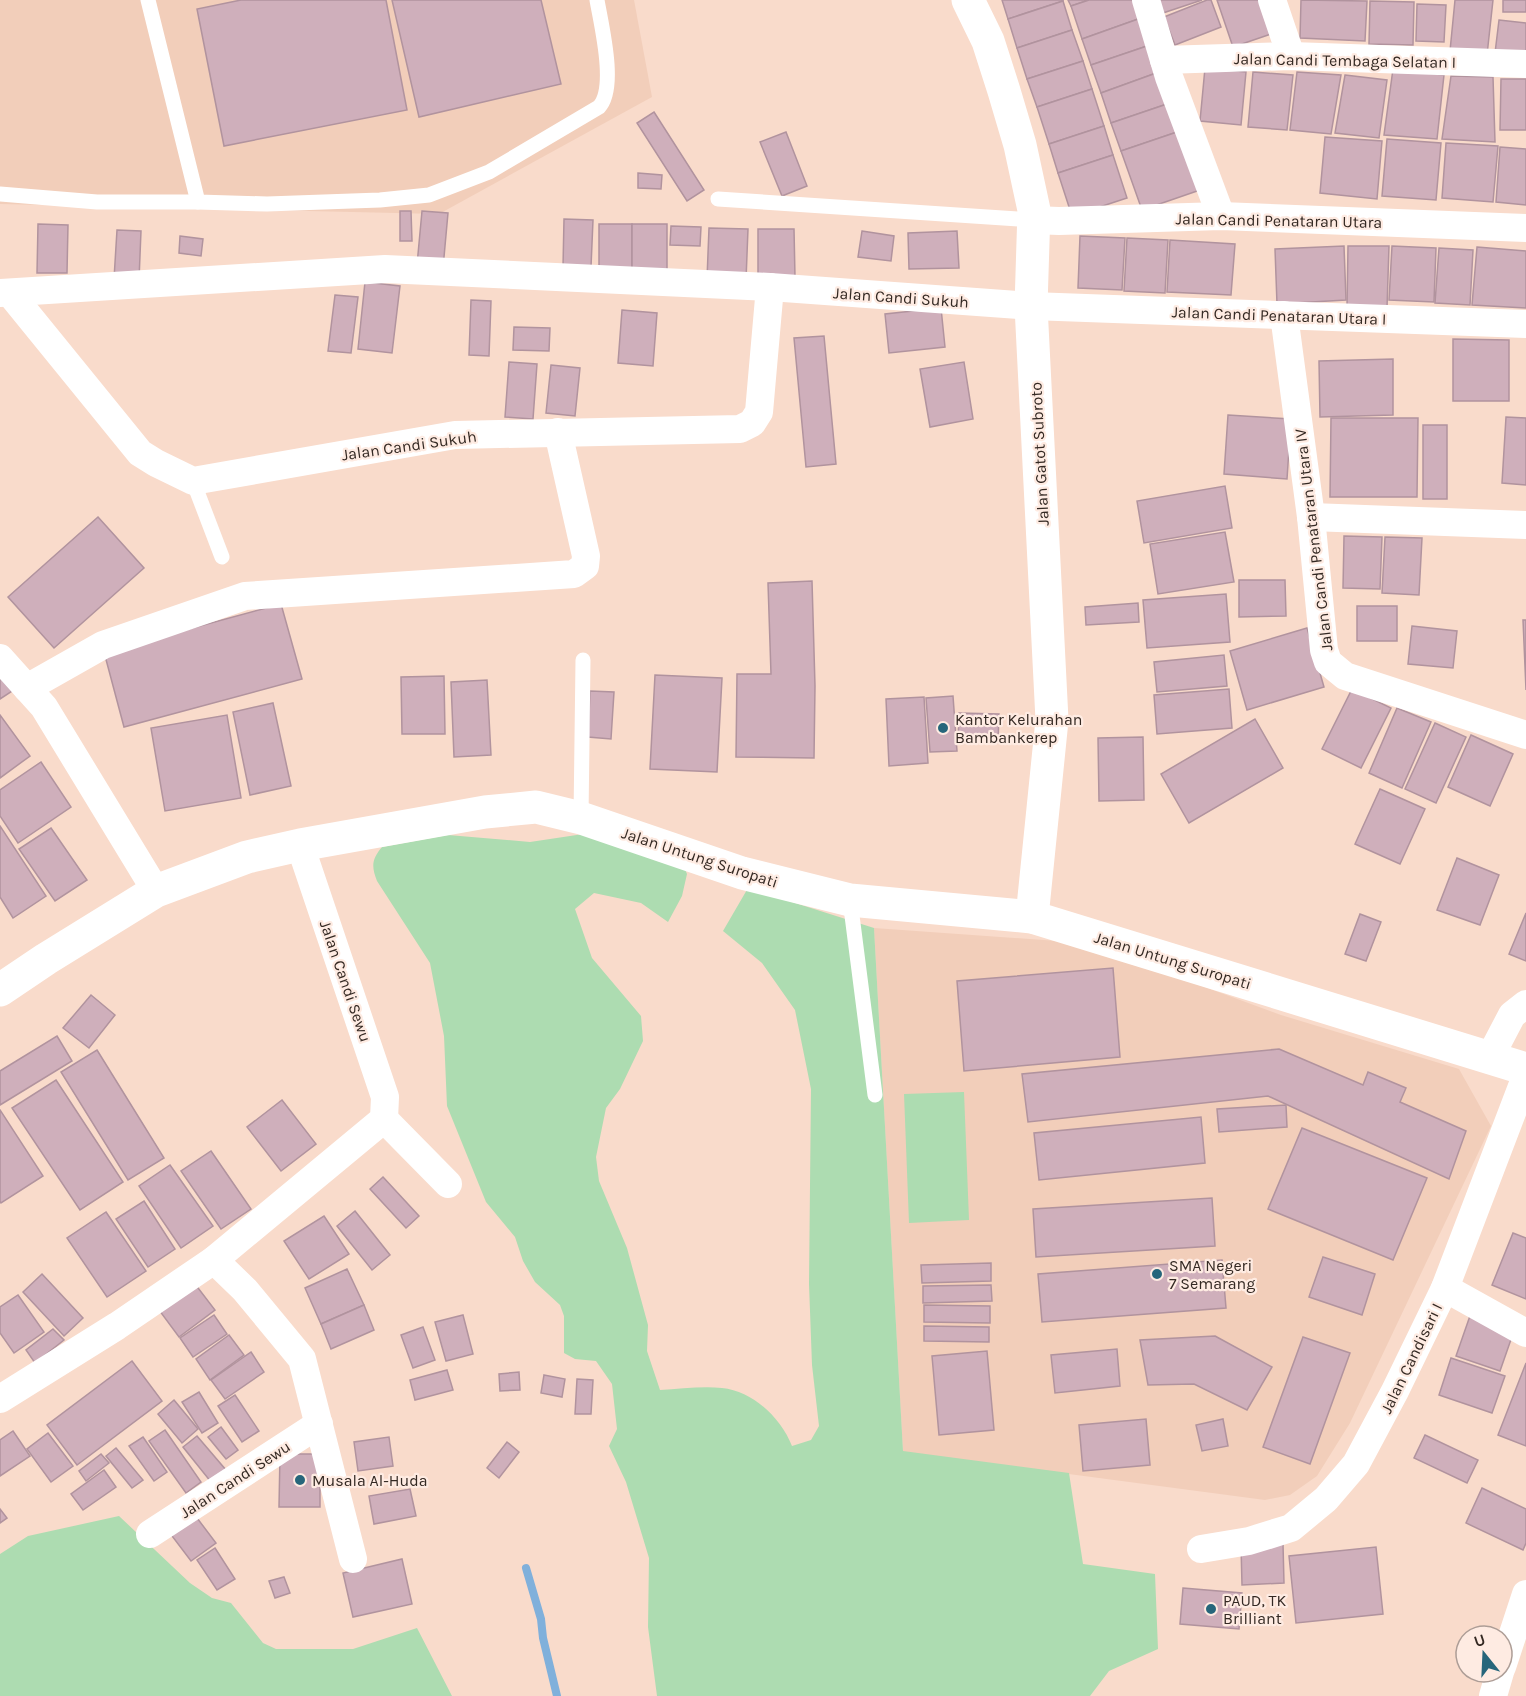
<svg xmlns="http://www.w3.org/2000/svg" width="1526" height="1696" viewBox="0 0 1526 1696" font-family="Karla,sans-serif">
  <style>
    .built { fill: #f2ceba }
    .green { fill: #addcb1 }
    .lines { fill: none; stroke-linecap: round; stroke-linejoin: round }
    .stream { stroke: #80b0db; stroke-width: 8 }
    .building { fill: #cfafbb; stroke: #b1939e; stroke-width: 1.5 }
    .service { stroke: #fff; stroke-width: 15 }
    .minor { stroke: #fff; stroke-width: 28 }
    .tertiary { stroke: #fff; stroke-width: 33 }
    .secondary { stroke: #fff; stroke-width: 33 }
    .poi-dot { fill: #26667b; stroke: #feebe2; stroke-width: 2 }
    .labels { text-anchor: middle; stroke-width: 4.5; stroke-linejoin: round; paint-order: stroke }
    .street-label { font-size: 16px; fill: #342923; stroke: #feebe2 }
    .poi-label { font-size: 16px; fill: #342923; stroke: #feebe2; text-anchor: start }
  </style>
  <rect width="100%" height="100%" fill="#f9dbcb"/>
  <!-- built -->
  <g class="built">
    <polygon points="0,0 634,0 652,97 439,214 0,204"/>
    <polygon points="874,928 1085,943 1281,1015 1459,1069 1491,1126 1350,1423 1317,1476 1290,1495 1265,1500 903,1452"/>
  </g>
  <!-- green -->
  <g class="green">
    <path d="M590,833L681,860L687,874L682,896L668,922L641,903L594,893L575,909L592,958L641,1016L643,1041L620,1089L606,1108L596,1157L599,1181L627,1248L648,1325L647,1351L660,1390C680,1389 702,1386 722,1388C753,1391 781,1418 792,1446L811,1440L819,1426L812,1365L809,1284L811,1089L795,1010L762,963L723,931L748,888L874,928L903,1451L1069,1473L1083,1564L1155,1574L1158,1649L1109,1671L1090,1696H657L648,1627L649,1558L626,1482L609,1446L617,1429L612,1384L596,1361L575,1359L564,1353V1316L560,1305L535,1282L523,1261L515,1237L486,1202L447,1106L444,1036L430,963L377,881C371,866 372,859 382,847L448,835L530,842Z"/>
    <polygon points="964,1092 969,1220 909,1223 904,1094"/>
    <polygon points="119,1516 190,1583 212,1598 231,1603 263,1643 276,1649 353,1649 417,1628 452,1696 0,1696 0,1554 28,1536"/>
  </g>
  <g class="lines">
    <!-- stream -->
    <polyline class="stream" points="526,1568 541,1619 543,1638 557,1696"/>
  </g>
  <!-- building -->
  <g class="building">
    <polygon points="241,0 386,0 407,110 224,146 197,9"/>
    <polygon points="392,0 541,0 561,84 419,117"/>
    <polygon points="1002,0 1063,0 1063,1 1008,19"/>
    <polygon points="1068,0 1089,0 1071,6"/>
    <polygon points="1089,0 1134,0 1141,18 1082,39 1071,6"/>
    <polygon points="1159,0 1202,0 1163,13"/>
    <polygon points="1207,0 1211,0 1221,27 1175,45 1164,17"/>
    <polygon points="1217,0 1259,0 1271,34 1233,47"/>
    <polygon points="1301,0 1367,1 1365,41 1300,38"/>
    <polygon points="1455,0 1493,0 1487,55 1450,51"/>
    <rect x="1503" y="0" width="23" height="12"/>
    <polygon points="1063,1 1072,30 1017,48 1008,19"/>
    <polygon points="1370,1 1414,2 1413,45 1369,44"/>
    <polygon points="1417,4 1446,5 1444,42 1416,41"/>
    <polygon points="1141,18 1150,45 1091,65 1082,39"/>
    <polygon points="1499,20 1526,23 1526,56 1495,53"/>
    <polygon points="1072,30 1083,61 1027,79 1017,48"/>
    <polygon points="1150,45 1159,72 1101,93 1091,65"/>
    <polygon points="1083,61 1092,89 1037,107 1027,79"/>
    <polygon points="1205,68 1246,72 1241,125 1200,121"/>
    <polygon points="1393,69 1444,75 1437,139 1384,135"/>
    <polygon points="1159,72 1170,103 1111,123 1101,93"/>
    <polygon points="1253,72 1293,75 1287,130 1248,127"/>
    <polygon points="1297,72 1341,75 1331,134 1290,130"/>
    <polygon points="1345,75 1387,80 1379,138 1335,133"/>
    <polygon points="1451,76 1493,77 1495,142 1442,139"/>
    <polygon points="1501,79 1526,79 1526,130 1500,130"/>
    <polygon points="1092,89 1104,126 1049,144 1037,107"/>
    <polygon points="1170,103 1180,131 1121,151 1111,123"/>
    <polygon points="654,112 704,190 687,201 637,123"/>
    <polygon points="1104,126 1113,155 1058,173 1049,144"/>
    <polygon points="1180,131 1200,190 1142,210 1121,151"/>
    <polygon points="786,132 807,186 782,196 760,142"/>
    <polygon points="1325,137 1382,141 1377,199 1320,193"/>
    <polygon points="1387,139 1441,143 1436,200 1382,196"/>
    <polygon points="1446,143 1498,146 1493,202 1442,198"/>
    <polygon points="1500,147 1526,149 1526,205 1496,202"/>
    <polygon points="1113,155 1127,198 1072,216 1058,173"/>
    <polygon points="638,173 662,175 661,189 638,188"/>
    <polygon points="400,211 411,211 412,241 400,241"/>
    <polygon points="422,211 448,213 443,268 417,265"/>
    <polygon points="564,219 593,220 591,267 563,267"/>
    <polygon points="38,224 68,225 67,273 37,273"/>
    <rect x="599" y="224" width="33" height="53"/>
    <polygon points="632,224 667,224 667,276 632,277"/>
    <polygon points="671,226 701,227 700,246 670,245"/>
    <polygon points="709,228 748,229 746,280 707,279"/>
    <polygon points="758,229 794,229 795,277 758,277"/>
    <polygon points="117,230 141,231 139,280 114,279"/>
    <polygon points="862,231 894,236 891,261 858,257"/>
    <polygon points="957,231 959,268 909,269 908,233"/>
    <polygon points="180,236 203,239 201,256 179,253"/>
    <polygon points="1080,236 1125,238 1122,290 1078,288"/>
    <polygon points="1127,238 1168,240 1165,293 1124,291"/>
    <polygon points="1170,240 1235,244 1231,295 1167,292"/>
    <polygon points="1344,246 1346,300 1277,304 1275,249"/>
    <polygon points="1348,246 1389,246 1387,308 1347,307"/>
    <polygon points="1392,246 1436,248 1434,302 1389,300"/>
    <polygon points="1477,247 1526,251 1526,308 1472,305"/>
    <polygon points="1439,248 1473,250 1470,305 1435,303"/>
    <polygon points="365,282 400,286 392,353 358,349"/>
    <polygon points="335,295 358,297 351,353 328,351"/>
    <polygon points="471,300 491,301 489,356 469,355"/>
    <polygon points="941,308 945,347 889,353 885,314"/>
    <polygon points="622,310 657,313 653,366 618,363"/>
    <polygon points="514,327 550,328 549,351 513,350"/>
    <polygon points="824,336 836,464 806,467 794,338"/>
    <polygon points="1453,339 1509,340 1509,401 1453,401"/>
    <polygon points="1393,359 1393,415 1320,417 1319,361"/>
    <polygon points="509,362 537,364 533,419 505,417"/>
    <polygon points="964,362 973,419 930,427 920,369"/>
    <polygon points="551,365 580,368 575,416 546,413"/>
    <polygon points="1228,415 1291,419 1287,479 1224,474"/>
    <polygon points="1506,417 1526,418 1526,485 1502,483"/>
    <polygon points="1331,418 1418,418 1417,497 1330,497"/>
    <rect x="1423" y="425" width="24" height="74"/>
    <polygon points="1225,486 1232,528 1144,543 1137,501"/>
    <polygon points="98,517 144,568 54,648 8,597"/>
    <polygon points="1225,532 1234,582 1158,594 1150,544"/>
    <polygon points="1344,536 1382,537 1380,589 1343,588"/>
    <polygon points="1385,537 1422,538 1419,595 1382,593"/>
    <polygon points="1239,580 1285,580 1286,616 1239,617"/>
    <polygon points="812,581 815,686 814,758 736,757 737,674 771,674 768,583"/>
    <polygon points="1226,594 1230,642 1147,648 1143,600"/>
    <polygon points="1138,603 1139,622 1086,625 1085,607"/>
    <polygon points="281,604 302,679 124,727 104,652"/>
    <rect x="1357" y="606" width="40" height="35"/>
    <polygon points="1523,620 1526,620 1526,690"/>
    <polygon points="1412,626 1457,631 1453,668 1408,664"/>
    <polygon points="1307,628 1324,687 1247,710 1230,651"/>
    <polygon points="1224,655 1227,686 1157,692 1154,662"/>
    <polygon points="655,675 722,678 717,772 650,769"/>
    <polygon points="444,676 445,734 402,734 401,677"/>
    <polygon points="0,678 12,691 0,699"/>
    <polygon points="487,680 491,755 454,757 451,682"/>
    <polygon points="1229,689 1232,728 1157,734 1154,695"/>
    <polygon points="1352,689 1391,708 1361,768 1322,749"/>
    <polygon points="590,691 614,692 611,739 588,737"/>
    <polygon points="953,696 957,751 930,752 926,698"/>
    <polygon points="924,697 928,763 889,766 886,699"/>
    <polygon points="273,703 291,786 250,795 233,712"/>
    <polygon points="1397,708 1431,722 1402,788 1369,773"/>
    <polygon points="959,713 999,714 998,743 958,742"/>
    <polygon points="0,715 30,756 0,778"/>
    <polygon points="227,715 241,798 165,811 151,728"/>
    <polygon points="1255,719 1283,768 1189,823 1161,774"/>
    <polygon points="1435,723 1466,737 1436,803 1405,789"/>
    <polygon points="1471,735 1513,754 1490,806 1448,787"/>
    <polygon points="1143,737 1144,800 1099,801 1098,738"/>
    <polygon points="41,762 71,807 18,843 0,816 0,790"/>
    <polygon points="1380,789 1425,809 1400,864 1355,844"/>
    <polygon points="0,826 46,896 13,918 0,897"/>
    <polygon points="51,828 87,880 55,901 19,849"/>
    <polygon points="1457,858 1499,875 1480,925 1437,910"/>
    <polygon points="1526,913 1526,961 1509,954"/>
    <polygon points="1360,914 1381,922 1366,961 1345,954"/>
    <polygon points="1113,968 1120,1057 964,1071 957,981"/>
    <polygon points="91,995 115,1015 89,1048 63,1028"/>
    <polygon points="57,1036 72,1061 0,1105 0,1071"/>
    <polygon points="1279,1049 1363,1085 1368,1072 1406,1088 1400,1102 1466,1131 1449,1179 1268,1096 1028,1122 1022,1074"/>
    <polygon points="97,1050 164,1158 128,1180 61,1072"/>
    <polygon points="56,1080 123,1182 80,1210 12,1108"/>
    <polygon points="282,1100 316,1144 281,1171 247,1127"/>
    <polygon points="1286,1105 1287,1127 1219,1132 1217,1109"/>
    <polygon points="0,1110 43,1176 1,1203 0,1201"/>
    <polygon points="1201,1117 1205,1163 1039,1180 1034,1133"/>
    <polygon points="1302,1128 1427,1178 1393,1260 1268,1209"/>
    <polygon points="211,1151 251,1209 221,1229 181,1171"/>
    <polygon points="170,1165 213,1226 181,1248 139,1186"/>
    <polygon points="383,1177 419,1216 406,1228 370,1189"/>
    <polygon points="1212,1198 1215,1246 1036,1257 1033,1209"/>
    <polygon points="144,1201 175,1249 148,1267 116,1219"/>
    <polygon points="355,1211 390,1255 372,1270 337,1226"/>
    <polygon points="106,1212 146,1271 107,1297 67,1238"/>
    <polygon points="324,1216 349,1254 309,1279 284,1241"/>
    <polygon points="1513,1233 1526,1238 1526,1299 1492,1285"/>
    <polygon points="1323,1257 1375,1274 1362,1315 1309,1297"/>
    <polygon points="1222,1260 1226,1308 1042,1322 1038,1274"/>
    <polygon points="991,1263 991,1281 922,1283 921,1265"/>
    <polygon points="347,1269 364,1305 321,1324 305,1288"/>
    <polygon points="42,1274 83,1318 64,1336 23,1292"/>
    <polygon points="195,1284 215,1310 179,1337 159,1310"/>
    <polygon points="991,1285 992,1301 923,1303 923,1286"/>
    <polygon points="18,1295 44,1332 14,1353 0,1333 0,1307"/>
    <polygon points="364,1305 374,1330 331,1349 321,1324"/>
    <polygon points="924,1305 990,1306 990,1323 924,1322"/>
    <polygon points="1471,1313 1515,1328 1500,1371 1456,1356"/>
    <polygon points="214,1315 227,1334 193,1357 180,1338"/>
    <polygon points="463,1315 473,1354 446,1361 435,1322"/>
    <polygon points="924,1326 989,1327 989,1342 924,1341"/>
    <polygon points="423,1327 435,1360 413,1368 401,1335"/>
    <polygon points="53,1329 64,1340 35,1363 26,1350"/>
    <polygon points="229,1335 244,1355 210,1380 196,1359"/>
    <polygon points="1215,1336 1272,1367 1247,1410 1194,1384 1148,1385 1140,1340"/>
    <polygon points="1303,1337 1350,1353 1310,1464 1263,1447"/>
    <polygon points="1117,1349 1120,1386 1055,1393 1051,1355"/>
    <polygon points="987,1351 994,1430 939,1435 932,1356"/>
    <polygon points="251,1352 264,1372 225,1399 211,1380"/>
    <polygon points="1451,1358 1505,1376 1492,1413 1439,1395"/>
    <polygon points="132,1361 162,1401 77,1465 47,1425"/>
    <polygon points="1526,1363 1526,1446 1498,1435"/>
    <polygon points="447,1370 453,1390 415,1400 410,1380"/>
    <polygon points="519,1372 520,1390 500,1391 499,1374"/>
    <polygon points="544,1375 565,1379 562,1397 541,1393"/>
    <polygon points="577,1379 593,1380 591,1414 575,1414"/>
    <polygon points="199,1392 218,1423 202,1433 182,1402"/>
    <polygon points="235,1395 259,1431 242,1442 218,1406"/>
    <polygon points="174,1400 198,1429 182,1443 158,1414"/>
    <polygon points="1146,1419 1150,1465 1083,1471 1079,1425"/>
    <polygon points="1223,1419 1228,1446 1202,1451 1196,1425"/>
    <polygon points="221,1427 238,1450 226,1459 208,1437"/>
    <polygon points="165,1430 201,1482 186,1493 149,1441"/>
    <polygon points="13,1431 30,1456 0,1476 0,1440"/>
    <polygon points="48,1433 73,1466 51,1482 27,1449"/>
    <polygon points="1425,1435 1478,1460 1467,1483 1414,1458"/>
    <polygon points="197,1436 226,1470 211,1482 183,1447"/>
    <polygon points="143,1437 167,1472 154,1481 129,1446"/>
    <polygon points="389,1437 393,1466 358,1471 354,1442"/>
    <polygon points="507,1442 519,1452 499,1478 487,1468"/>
    <polygon points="116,1448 143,1480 132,1488 106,1456"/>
    <polygon points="101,1454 109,1463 86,1481 79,1471"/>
    <polygon points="280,1454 320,1454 320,1507 279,1507"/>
    <polygon points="104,1470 116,1487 83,1510 71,1494"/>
    <polygon points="1482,1488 1526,1509 1526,1543 1523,1550 1466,1523"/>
    <polygon points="410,1489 416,1516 374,1524 369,1496"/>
    <polygon points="0,1509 7,1518 0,1523"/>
    <polygon points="194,1514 216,1543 191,1561 169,1532"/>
    <polygon points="1283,1544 1284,1583 1242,1585 1241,1546"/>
    <polygon points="1376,1547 1383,1614 1296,1623 1289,1556"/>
    <polygon points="215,1548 235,1579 217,1590 197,1560"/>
    <polygon points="402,1559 412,1604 353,1617 343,1573"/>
    <polygon points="284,1577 290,1593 275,1598 269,1581"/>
    <polygon points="1183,1588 1242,1593 1239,1629 1180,1624"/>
  </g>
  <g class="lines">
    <!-- service -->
    <g class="service">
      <path d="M148,0L198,202L267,204L380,200L429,195L489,172L599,107C617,88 601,24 597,0"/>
      <polyline points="0,194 97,202 198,202"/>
      <polyline points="718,199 1033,220"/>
      <polyline points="193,481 222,557"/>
      <polyline points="581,818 583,660"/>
      <polyline points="850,900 875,1095"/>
    </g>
    <!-- minor -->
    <g class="minor">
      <polyline points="1146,0 1169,77 1221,216"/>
      <polyline points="1272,0 1291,56"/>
      <polyline points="1164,60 1291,56 1526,64"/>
      <polyline points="1033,220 1059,221 1221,216 1526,228"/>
      <polyline points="0,293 385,269 770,287 1031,306 1526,324"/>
      <polyline points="10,293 140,453 156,463 193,481 455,435 740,429 752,423 759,412 770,287"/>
      <polyline points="1284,315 1311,517 1324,650 1328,662 1345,676 1526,735"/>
      <polyline points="1311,517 1526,525"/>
      <polyline points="0,658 44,707 156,891"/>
      <polyline points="27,688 103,645 245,596 574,574 585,566 586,556 558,432"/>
      <polyline points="1490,1057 1512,1015 1526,1004"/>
      <polyline points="384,1119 448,1184"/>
      <polyline points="214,1260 245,1290 302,1359 353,1559"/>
      <polyline points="1445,1288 1526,1333"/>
      <polyline points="0,1399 117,1326 214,1260 384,1119 385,1097 300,845"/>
      <polyline points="150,1534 319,1424"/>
      <polyline points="1201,1549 1249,1541 1291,1528 1326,1499 1356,1464 1395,1391 1445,1288 1526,1076"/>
      <polyline points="1502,1667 1526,1594"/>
      <polyline points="1493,1696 1500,1672"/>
    </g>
    <!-- tertiary -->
    <polyline class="tertiary" points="968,0 988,41 1004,91 1020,145 1034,210 1031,306 1052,720 1032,917"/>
    <!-- secondary -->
    <polyline class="secondary" points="0,990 46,959 156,891 247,857 300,845 485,812 536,807 581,818 742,873 850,900 1032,917 1526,1069"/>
  </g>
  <!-- markers -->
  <g class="poi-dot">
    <circle cx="943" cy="728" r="6"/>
    <circle cx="1157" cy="1274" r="6"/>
    <circle cx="300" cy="1480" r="6"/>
    <circle cx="1211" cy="1609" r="6"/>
  </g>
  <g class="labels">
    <!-- street labels -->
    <g class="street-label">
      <text transform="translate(1345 60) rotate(1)" y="6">Jalan Candi Tembaga Selatan I</text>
      <text transform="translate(1279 220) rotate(1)" y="6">Jalan Candi Penataran Utara</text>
      <text transform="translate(901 297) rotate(4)" y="6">Jalan Candi Sukuh</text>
      <text transform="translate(1279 315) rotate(2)" y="6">Jalan Candi Penataran Utara I</text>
      <text transform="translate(409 445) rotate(-8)" y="6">Jalan Candi Sukuh</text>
      <text transform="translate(1039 454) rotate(-93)" y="6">Jalan Gatot Subroto</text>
      <text transform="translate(1313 540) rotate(-97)" y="6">Jalan Candi Penataran Utara IV</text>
      <text transform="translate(700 857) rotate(18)" y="6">Jalan Untung Suropati</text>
      <text transform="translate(1173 960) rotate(17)" y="6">Jalan Untung Suropati</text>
      <text transform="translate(346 981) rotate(71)" y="6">Jalan Candi Sewu</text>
      <text transform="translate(1411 1358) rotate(-64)" y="6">Jalan Candisari I</text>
      <text transform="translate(235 1479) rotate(-33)" y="6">Jalan Candi Sewu</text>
    </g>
    <!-- poi labels -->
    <g class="poi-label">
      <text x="955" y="725">Kantor Kelurahan<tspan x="955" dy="18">Bambankerep</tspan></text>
      <text x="1169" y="1271">SMA Negeri<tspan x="1169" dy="18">7 Semarang</tspan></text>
      <text x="312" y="1486">Musala Al-Huda</text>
      <text x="1223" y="1606">PAUD, TK<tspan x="1223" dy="18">Brilliant</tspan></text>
    </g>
  </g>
  <!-- north arrow -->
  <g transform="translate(1484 1654) rotate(342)"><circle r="28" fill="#feebe2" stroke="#ad9d96" stroke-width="1.5"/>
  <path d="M0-4.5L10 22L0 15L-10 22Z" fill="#26667b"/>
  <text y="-9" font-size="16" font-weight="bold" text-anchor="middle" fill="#342923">U</text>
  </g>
</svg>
